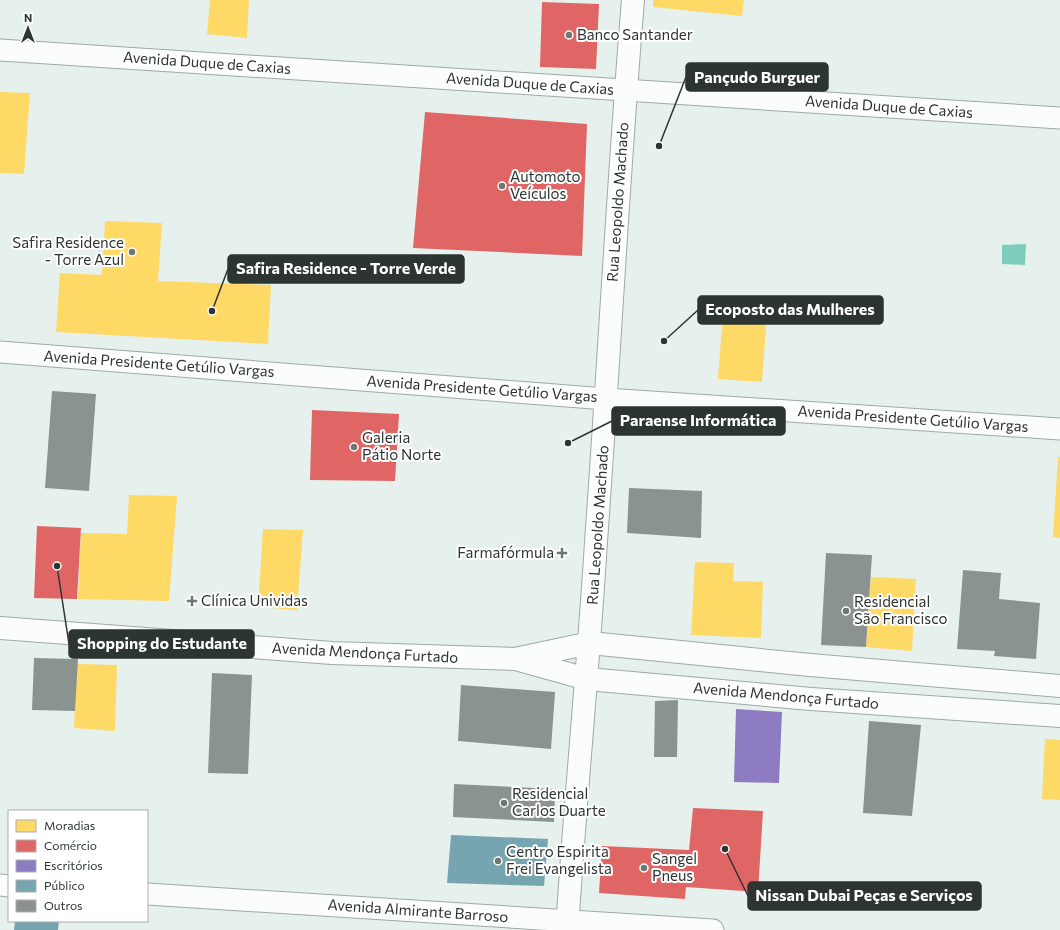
<svg xmlns="http://www.w3.org/2000/svg" width="1060" height="930" viewBox="0 0 1060 930" font-family="Commissioner,sans-serif">
  <style>
    .water { fill: #7ccdba }
    .homes { fill: #ffd966 }
    .shops { fill: #e06666 }
    .offices { fill: #8e7cc3 }
    .public { fill: #76a5af }
    .building { fill: #8b9390 }
    .lines { fill: none; stroke-linecap: round; stroke-linejoin: round }
    .minor-casing { stroke: #a0a8a6; stroke-width: 23 }
    .tertiary-casing { stroke: #a0a8a6; stroke-width: 24 }
    .primary-casing { stroke: #a0a8a6; stroke-width: 24 }
    .minor { stroke: #fbfdfc; stroke-width: 21 }
    .tertiary { stroke: #fbfdfc; stroke-width: 22 }
    .primary { stroke: #fbfdfc; stroke-width: 22 }
    .poi-dot { fill: #6e7774; stroke: #fff; stroke-width: 1.5 }
    .labels { text-anchor: middle; stroke-width: 4; stroke-linejoin: round; paint-order: stroke }
    .poi-label { font-size: 15px; fill: #2d3533; stroke: #fff; text-anchor: start }
    .street-label { font-size: 15px; fill: #2d3533; stroke: #fff }
    .leader { fill: none; stroke: #2d3533; stroke-width: 1.5 }
    .callout-dot { fill: #2d3533; stroke: #fff; stroke-width: 1.5 }
    .callout { fill: #2d3533; stroke: #2d3533; stroke-width: 1.5 }
    .callout-label { font-size: 16px; text-anchor: middle; font-weight: bold; fill: #fff }
  </style>
  <rect width="100%" height="100%" fill="#e6f1ed"/>
  <!-- water -->
  <polygon class="water" points="1026,244 1025,265 1002,264 1002,245"/>
  <!-- homes -->
  <g class="homes">
    <polygon points="210,0 249,0 247,38 207,34"/>
    <polygon points="653,0 744,0 742,16 653,7"/>
    <polygon points="0,92 30,93 24,174 0,173"/>
    <polygon points="105,221 162,223 158,281 271,285 268,344 56,332 60,273 102,275"/>
    <polygon points="724,299 768,302 762,382 718,379"/>
    <polygon points="1058,457 1060,457 1060,538 1053,537"/>
    <polygon points="129,495 177,496 169,601 78,599 81,533 127,534"/>
    <polygon points="263,529 303,530 297,610 258,607"/>
    <polygon points="695,562 734,563 733,581 763,582 761,638 691,635"/>
    <polygon points="871,577 916,579 912,651 866,647"/>
    <polygon points="77,664 117,665 115,731 74,728"/>
    <polygon points="1045,739 1060,740 1060,800 1042,799"/>
  </g>
  <!-- shops -->
  <g class="shops">
    <polygon points="542,2 599,4 596,69 540,67"/>
    <polygon points="425,112 587,124 582,256 413,248"/>
    <polygon points="312,410 399,414 395,481 310,480"/>
    <polygon points="37,526 81,528 77,599 34,598"/>
    <polygon points="693,808 763,811 758,892 686,887 685,899 599,893 602,846 689,850"/>
  </g>
  <!-- offices -->
  <polygon class="offices" points="736,709 782,712 779,783 734,782"/>
  <!-- public -->
  <g class="public">
    <polygon points="451,835 548,839 544,886 447,883"/>
    <polygon points="15,921 59,921 58,930 14,930"/>
  </g>
  <!-- building -->
  <g class="building">
    <polygon points="52,391 96,394 89,491 45,488"/>
    <polygon points="629,488 702,491 701,538 627,533"/>
    <polygon points="826,553 872,555 866,647 821,645"/>
    <polygon points="963,570 1001,573 999,599 1040,603 1036,659 994,656 995,651 957,649"/>
    <polygon points="34,658 78,659 75,711 32,710"/>
    <polygon points="212,673 252,675 248,774 208,773"/>
    <polygon points="461,685 555,692 551,749 458,741"/>
    <polygon points="678,700 677,757 654,757 655,701"/>
    <polygon points="869,721 921,725 912,816 863,813"/>
    <polygon points="454,784 555,789 554,822 453,817"/>
  </g>
  <g class="lines">
    <!-- minor casing -->
    <g class="minor-casing">
      <g id="minor">
        <polyline points="0,50 1060,118"/>
        <polyline points="0,352 606,399 1060,429"/>
        <polyline points="0,885 9,886"/>
        <polyline points="147,894 713,930"/>
      </g>
    </g>
    <!-- tertiary casing -->
    <g class="tertiary-casing">
      <g id="tertiary">
        <polyline points="0,628 332,653 515,659 590,643 810,665 1060,686"/>
        <polyline points="519,660 587,679 811,699 1060,716"/>
      </g>
    </g>
    <!-- primary casing -->
    <g class="primary-casing">
      <path id="primary" d="M567,930C575,801 588,672 596,542C609,362 618,181 633,0"/>
    </g>
    <!-- minor -->
    <use href="#minor" class="minor"/>
    <!-- tertiary -->
    <use href="#tertiary" class="tertiary"/>
    <!-- primary -->
    <use href="#primary" class="primary"/>
  </g>
  <!-- markers -->
  <g class="poi-dot">
    <circle cx="569" cy="35" r="4"/>
    <circle cx="502" cy="186" r="4"/>
    <circle cx="132" cy="252" r="4"/>
    <circle cx="354" cy="447" r="4"/>
    <path d="M560 547h4v4h4v4h-4v4h-4v-4h-4v-4h4z"/>
    <path d="M190 595h4v4h4v4h-4v4h-4v-4h-4v-4h4z"/>
    <circle cx="846" cy="611" r="4"/>
    <circle cx="504" cy="803" r="4"/>
    <circle cx="498" cy="861" r="4"/>
    <circle cx="644" cy="868" r="4"/>
  </g>
  <g class="labels">
    <!-- poi labels -->
    <g class="poi-label">
      <text x="577" y="40">Banco Santander</text>
      <text x="510" y="182">Automoto<tspan x="510" dy="17">Veículos</tspan></text>
      <text x="124" y="248" text-anchor="end">Safira Residence<tspan x="124" dy="17">- Torre Azul</tspan></text>
      <text x="362" y="443">Galeria<tspan x="362" dy="17">Pátio Norte</tspan></text>
      <text x="554" y="558" text-anchor="end">Farmafórmula</text>
      <text x="201" y="606">Clínica Unividas</text>
      <text x="854" y="607">Residencial<tspan x="854" dy="17">São Francisco</tspan></text>
      <text x="512" y="799">Residencial<tspan x="512" dy="17">Carlos Duarte</tspan></text>
      <text x="506" y="857">Centro Espirita<tspan x="506" dy="17">Frei Evangelista</tspan></text>
      <text x="652" y="864">Sangel<tspan x="652" dy="17">Pneus</tspan></text>
    </g>
    <!-- street labels -->
    <g class="street-label">
      <text transform="translate(207 63) rotate(4)" y="5">Avenida Duque de Caxias</text>
      <text transform="translate(530 84) rotate(4)" y="5">Avenida Duque de Caxias</text>
      <text transform="translate(889 107) rotate(4)" y="5">Avenida Duque de Caxias</text>
      <text transform="translate(618 202) rotate(-86)" y="5">Rua Leopoldo Machado</text>
      <text transform="translate(159 364) rotate(4)" y="5">Avenida Presidente Getúlio Vargas</text>
      <text transform="translate(482 389) rotate(4)" y="5">Avenida Presidente Getúlio Vargas</text>
      <text transform="translate(913 419) rotate(4)" y="5">Avenida Presidente Getúlio Vargas</text>
      <text transform="translate(598 525) rotate(-86)" y="5">Rua Leopoldo Machado</text>
      <text transform="translate(365 653) rotate(3)" y="5">Avenida Mendonça Furtado</text>
      <text transform="translate(786 696) rotate(5)" y="5">Avenida Mendonça Furtado</text>
      <text transform="translate(418 911) rotate(4)" y="5">Avenida Almirante Barroso</text>
    </g>
  </g>
  <!-- callouts -->
  <path class="leader" d="M659 146L686 77M212 311L228 269M664 341L698 310M568 443L612 421M57 566L69 644M725 849L748 896"/>
  <g class="callout-dot">
    <circle cx="659" cy="146" r="4"/>
    <circle cx="212" cy="311" r="4"/>
    <circle cx="664" cy="341" r="4"/>
    <circle cx="568" cy="443" r="4"/>
    <circle cx="57" cy="566" r="4"/>
    <circle cx="725" cy="849" r="4"/>
  </g>
  <g class="callout">
    <rect x="686" y="63" width="142" height="28" rx="4"/>
    <rect x="228" y="255" width="236" height="28" rx="4"/>
    <rect x="698" y="296" width="185" height="28" rx="4"/>
    <rect x="612" y="407" width="173" height="28" rx="4"/>
    <rect x="69" y="630" width="185" height="28" rx="4"/>
    <rect x="748" y="882" width="233" height="28" rx="4"/>
  </g>
  <g class="callout-label">
    <text x="757" y="83">Pançudo Burguer</text>
    <text x="346" y="274">Safira Residence - Torre Verde</text>
    <text x="790" y="315">Ecoposto das Mulheres</text>
    <text x="698" y="426">Paraense Informática</text>
    <text x="162" y="649">Shopping do Estudante</text>
    <text x="864" y="901">Nissan Dubai Peças e Serviços</text>
  </g>
  <!-- legend -->
  <rect x="8" y="810" width="140" height="112" fill="#ffffff" stroke="#abaead"/>
  <rect x="16" y="820" width="20" height="12" fill="#ffd966" stroke="#abaead"/>
  <text x="44" y="830" font-size="12" fill="#2d3533">Moradias</text>
  <rect x="16" y="840" width="20" height="12" fill="#e06666" stroke="#abaead"/>
  <text x="44" y="850" font-size="12" fill="#2d3533">Comércio</text>
  <rect x="16" y="860" width="20" height="12" fill="#8e7cc3" stroke="#abaead"/>
  <text x="44" y="870" font-size="12" fill="#2d3533">Escritórios</text>
  <rect x="16" y="880" width="20" height="12" fill="#76a5af" stroke="#abaead"/>
  <text x="44" y="890" font-size="12" fill="#2d3533">Público</text>
  <rect x="16" y="900" width="20" height="12" fill="#8b9390" stroke="#abaead"/>
  <text x="44" y="910" font-size="12" fill="#2d3533">Outros</text>
  <!-- north arrow -->
  <g transform="translate(28 28)" stroke="#ffffff" stroke-width="3" paint-order="stroke">
  <path d="M0-3L7 15L0 10L-7 15Z" fill="#2d3533"/>
  <text y="-6" font-size="11" font-weight="bold" text-anchor="middle" fill="#2d3533">N</text>
  </g>
</svg>
